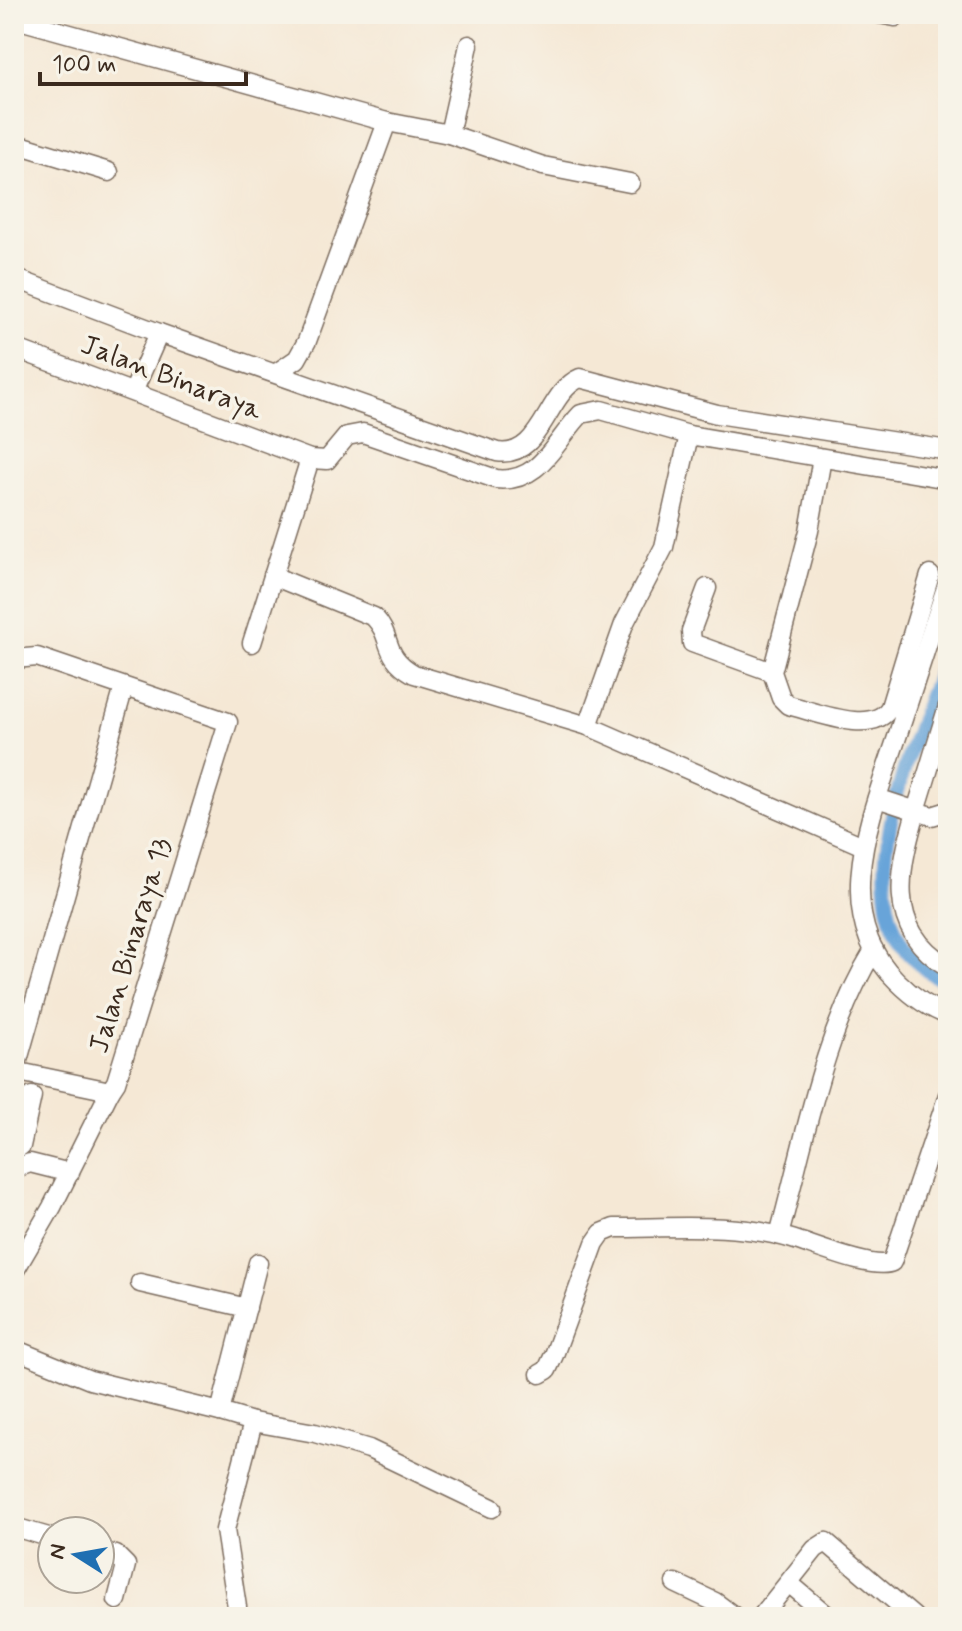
<svg xmlns="http://www.w3.org/2000/svg" width="962" height="1631" viewBox="0 0 962 1631" font-family="Mynerve,sans-serif">
  <style>
    .lines { fill: none; stroke-linecap: round; stroke-linejoin: round }
    .canal { stroke: #68a4d9; stroke-width: 14 }
    .minor-casing { stroke: #7c6c5e; stroke-width: 21 }
    .minor { stroke: #fff; stroke-width: 18 }
    .labels { text-anchor: middle; stroke-width: 7; stroke-linejoin: round; paint-order: stroke }
    .street-label { font-size: 28px; fill: #3b2a1e; stroke: #f7f3e8 }
  </style>
  <rect width="100%" height="100%" fill="#f7f3e8"/>
  <filter id="ink" filterUnits="userSpaceOnUse"><feTurbulence type="fractalNoise" baseFrequency=".0125" numOctaves="2"/><feDisplacementMap in="SourceGraphic" scale="16" xChannelSelector="R" yChannelSelector="G"/><feConvolveMatrix kernelMatrix="1 2 1 2 8 2 1 2 1" color-interpolation-filters="sRGB"/></filter>
  <filter id="wash" filterUnits="userSpaceOnUse"><feTurbulence type="fractalNoise" baseFrequency=".006" numOctaves="4" result="noise"/><feDisplacementMap in="SourceGraphic" scale="32" xChannelSelector="R" yChannelSelector="G"/><feGaussianBlur stdDeviation="1.8" result="paint"/><feColorMatrix in="noise" values="0 0 0 0 0 0 0 0 0 0 0 0 0 0 0 0 0 1.4 0 .05"/><feComposite in="paint" operator="in"/></filter>
  <g filter="url(#wash)">
    <rect width="100%" height="100%" fill="#f5e8d5"/>
    <g class="lines">
      <!-- canal -->
      <path class="canal" d="M948,646C917,738 824,925 948,983"/>
    </g>
  </g>
  <g filter="url(#ink)">
    <g class="lines">
      <!-- minor casing -->
      <g class="minor-casing">
        <g id="minor">
          <polyline points="879,14 895,17"/>
          <polyline points="16,19 387,122"/>
          <polyline points="449,134 469,45"/>
          <polyline points="14,143 109,172"/>
          <polyline points="14,278 159,333"/>
          <path d="M14,348L310,459L327,460L347,436L363,433L496,479C540,484 555,441 581,414L601,410L689,435L948,479"/>
          <polyline points="278,372 297,359 307,341 387,122 449,134 543,166 630,183"/>
          <path d="M134,390L159,333L497,452C542,459 546,392 580,378L717,414L948,450"/>
          <path d="M822,458L809,531L772,672L781,698L788,705C814,711 874,737 890,707L930,575"/>
          <path d="M273,576L374,617C394,638 381,655 414,674L588,726L863,846"/>
          <path d="M948,582C931,632 915,683 898,734C873,811 827,914 897,981C912,996 928,1008 948,1015"/>
          <polyline points="707,588 691,631 692,643 772,672"/>
          <polyline points="252,643 310,459"/>
          <polyline points="14,659 37,657 228,722 116,1082 110,1091 14,1071"/>
          <path d="M948,706C938,738 929,769 919,801C901,864 881,927 948,967"/>
          <polyline points="588,726 624,624 664,547 689,435"/>
          <polyline points="877,798 932,816 948,811"/>
          <polyline points="15,1071 124,687"/>
          <polyline points="14,1150 21,1146 32,1096"/>
          <polyline points="14,1169 30,1163 70,1173"/>
          <path d="M779,1235C805,1140 822,1035 874,950"/>
          <polyline points="14,1272 52,1207 110,1091"/>
          <polyline points="140,1283 247,1308"/>
          <polyline points="14,1349 90,1380 220,1412 258,1263"/>
          <path d="M540,1374L547,1370L554,1355L595,1243L602,1233L614,1228C673,1228 735,1222 792,1239C813,1245 874,1271 892,1262L948,1095"/>
          <polyline points="220,1412 253,1422 225,1530 237,1607"/>
          <polyline points="253,1422 315,1433 369,1449 492,1508"/>
          <polyline points="14,1527 52,1538"/>
          <polyline points="100,1551 116,1555 126,1565 117,1600"/>
          <polyline points="675,1583 715,1602 735,1617"/>
          <polyline points="790,1584 829,1617"/>
          <polyline points="761,1617 815,1549 826,1542 914,1617"/>
        </g>
      </g>
      <!-- minor -->
      <use href="#minor" class="minor"/>
    </g>
  </g>
  <g class="labels">
    <!-- street labels -->
    <g class="street-label">
      <text transform="translate(172 376) rotate(21)" y="10">Jalan Binaraya</text>
      <text transform="translate(129 945) rotate(-73)" y="10">Jalan Binaraya 13</text>
    </g>
  </g>
  <!-- margin -->
  <rect width="962" height="1631" fill="none" stroke="#f7f3e8" stroke-width="48"/>
  <!-- north arrow -->
  <g transform="translate(76 1555) rotate(281)"><circle r="38" fill="#f7f3e8" stroke="#aca397" stroke-width="2"/>
  <path d="M0-6L14 30L0 20L-14 30Z" fill="#1f6fb2"/>
  <text y="-12" font-size="22" font-weight="bold" text-anchor="middle" fill="#3b2a1e">N</text>
  </g>
  <!-- scale -->
  <path d="M40 72v12h206v-12" fill="none" stroke="#3b2a1e" stroke-width="4"/>
  <text x="52" y="72" font-size="24" fill="#3b2a1e" stroke="#f7f3e8" stroke-width="6" paint-order="stroke">100 m</text>
</svg>
